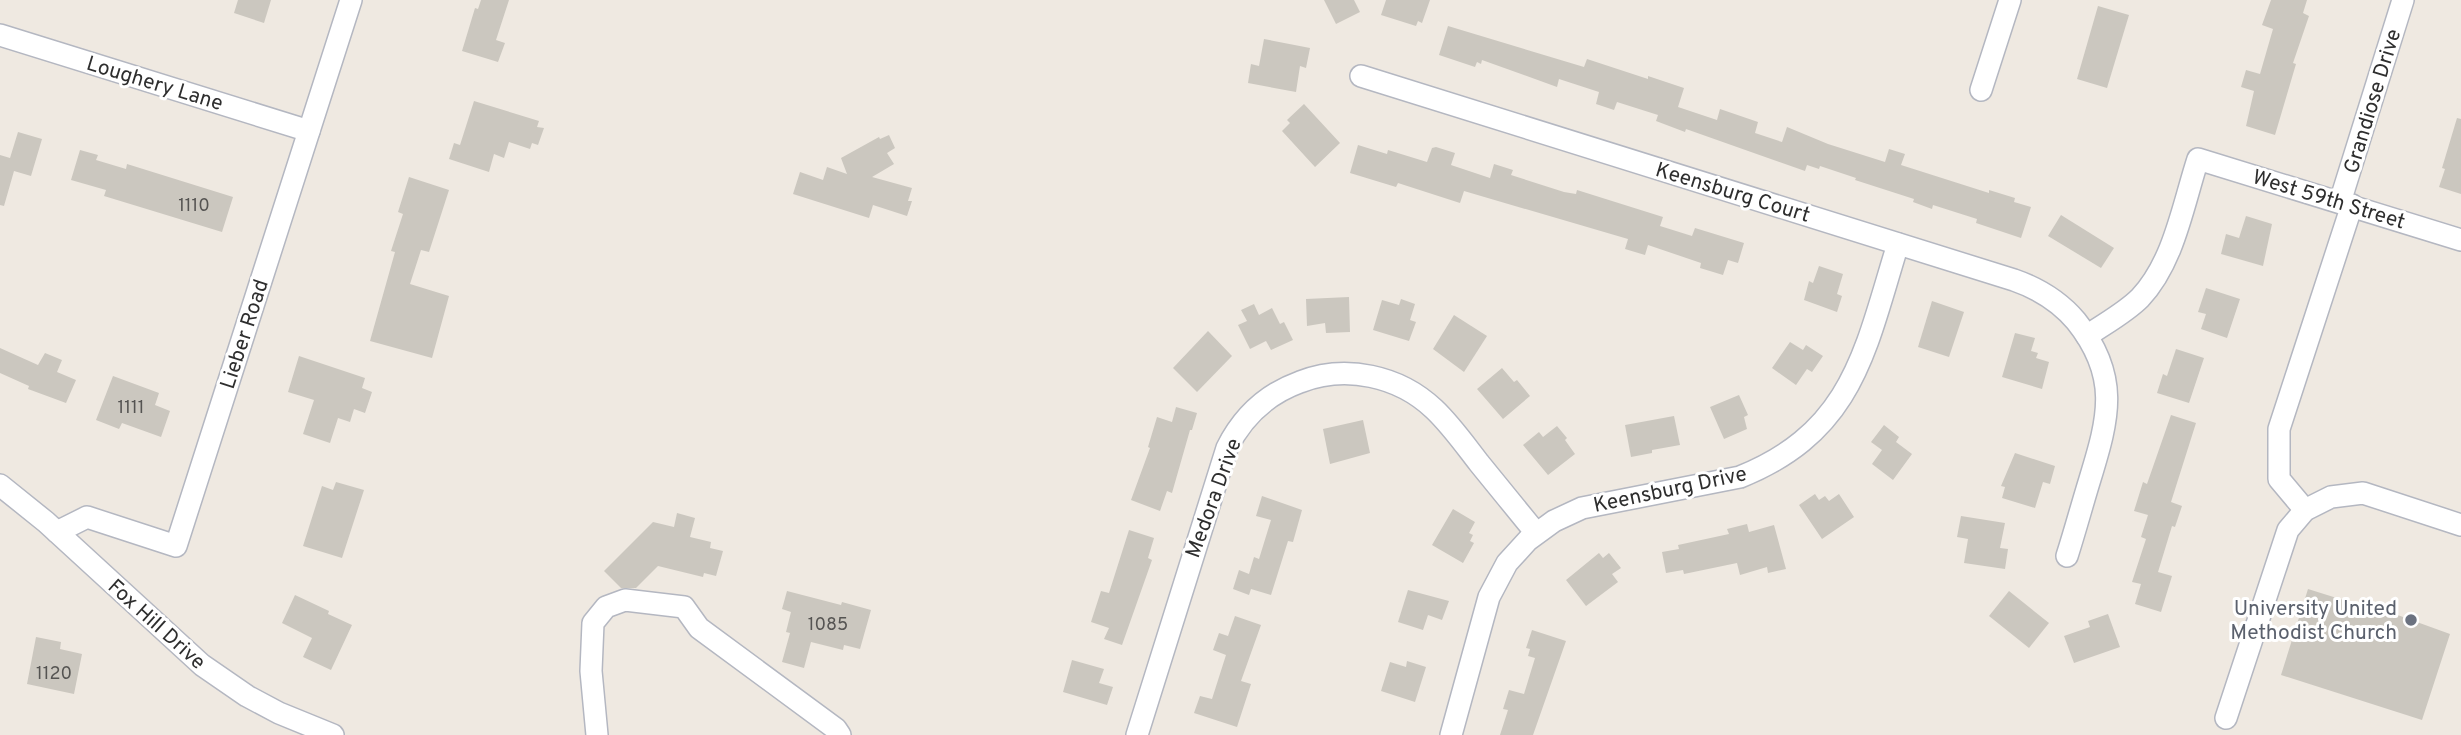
<svg xmlns="http://www.w3.org/2000/svg" width="2461" height="735" viewBox="0 0 2461 735" font-family="Overpass,sans-serif">
  <style>
    .building { fill: #cbc7bf }
    .lines { fill: none; stroke-linecap: round; stroke-linejoin: round }
    .minor-casing { stroke: #b4b7c1; stroke-width: 24 }
    .minor { stroke: #fff; stroke-width: 21 }
    .worship-dot { fill: #6b7280; stroke: #fff; stroke-width: 2.5 }
    .labels { text-anchor: middle; stroke-width: 6; stroke-linejoin: round; paint-order: stroke }
    .number-label { font-size: 18px; fill: #555452 }
    .street-label { font-size: 21px; fill: #2e2e2e; stroke: #fff }
    .worship-label { font-size: 21px; fill: #5b616d; stroke: #fff; text-anchor: end }
  </style>
  <rect width="100%" height="100%" fill="#efe9e1"/>
  <!-- building -->
  <g class="building">
    <polygon points="238,0 271,0 264,23 234,13"/>
    <polygon points="481,0 509,0 496,40 505,43 498,62 462,51 475,8 478,9"/>
    <polygon points="1324,0 1354,0 1360,12 1336,24"/>
    <polygon points="1386,0 1430,0 1422,23 1418,21 1416,26 1381,15"/>
    <polygon points="2271,0 2307,0 2303,13 2309,16 2293,63 2296,64 2275,135 2246,126 2254,91 2241,87 2246,70 2260,74 2273,29 2262,25"/>
    <polygon points="2098,6 2129,15 2107,88 2077,79"/>
    <polygon points="1448,26 1584,67 1587,59 1648,79 1648,76 1684,88 1678,107 1717,120 1720,109 1758,122 1755,133 1782,142 1787,127 1828,144 1885,162 1889,149 1905,154 1901,165 1989,193 1989,190 2015,198 2014,202 2031,207 2021,238 1976,223 1977,219 1933,205 1932,209 1913,202 1914,199 1855,180 1856,178 1820,166 1819,169 1807,165 1805,171 1686,129 1685,132 1656,121 1658,115 1617,102 1614,110 1596,104 1599,92 1559,79 1557,87 1482,60 1481,64 1477,62 1475,67 1439,55"/>
    <polygon points="1264,39 1310,48 1306,68 1300,66 1296,92 1248,83 1251,64 1259,66"/>
    <polygon points="474,101 539,121 537,127 544,128 538,145 532,143 530,149 509,142 504,158 494,154 489,172 449,159 454,143 460,145"/>
    <polygon points="1304,104 1340,143 1315,167 1282,131 1290,123 1287,120"/>
    <polygon points="2457,118 2461,119 2461,194 2439,187 2445,169 2442,168"/>
    <polygon points="18,132 42,139 31,176 14,171 4,206 0,205 0,155 10,158"/>
    <polygon points="889,135 895,148 887,153 894,164 872,177 912,188 908,201 912,201 907,216 873,205 869,218 793,194 800,172 823,180 827,167 847,174 841,158 879,137 880,139"/>
    <polygon points="1358,145 1387,154 1388,150 1427,162 1432,148 1436,147 1455,153 1451,165 1490,178 1494,164 1513,170 1511,175 1564,192 1576,194 1577,190 1663,217 1660,226 1692,236 1695,228 1744,243 1738,263 1728,260 1723,275 1700,268 1701,263 1648,245 1645,255 1625,249 1628,239 1464,191 1460,203 1398,183 1396,187 1350,173"/>
    <polygon points="80,150 98,155 96,160 126,169 127,164 233,197 222,232 104,196 106,190 71,180"/>
    <polygon points="409,177 449,190 429,252 421,250 410,284 449,296 432,358 370,341 395,252 391,251 403,214 398,212"/>
    <polygon points="2061,215 2114,248 2101,268 2048,236"/>
    <polygon points="2246,216 2272,224 2263,266 2221,254 2226,234 2239,238"/>
    <polygon points="1819,266 1843,274 1837,294 1842,296 1837,312 1804,300 1809,281 1813,283"/>
    <polygon points="2206,288 2240,299 2227,338 2201,329 2206,314 2198,312"/>
    <polygon points="1349,297 1350,332 1326,333 1325,323 1307,326 1306,299"/>
    <polygon points="1401,299 1415,304 1410,320 1416,322 1409,341 1373,330 1382,300 1399,305"/>
    <polygon points="1932,301 1964,312 1949,357 1918,347"/>
    <polygon points="1254,304 1259,315 1272,308 1280,324 1284,322 1293,340 1271,350 1266,341 1250,349 1238,325 1247,321 1241,310"/>
    <polygon points="1454,315 1487,336 1464,372 1433,349"/>
    <polygon points="1208,331 1232,356 1197,392 1173,368"/>
    <polygon points="2015,333 2035,338 2031,351 2038,353 2036,358 2049,362 2042,389 2002,377"/>
    <polygon points="1790,342 1803,350 1806,345 1823,356 1812,372 1807,369 1796,385 1772,368"/>
    <polygon points="0,348 38,365 45,353 62,360 57,372 76,380 66,403 28,389 29,386 0,373"/>
    <polygon points="2176,349 2204,358 2189,403 2157,393 2163,374 2167,376"/>
    <polygon points="299,356 365,378 362,388 372,392 365,413 354,409 350,422 338,418 330,443 303,434 314,400 288,392"/>
    <polygon points="1502,368 1514,382 1517,380 1530,396 1503,419 1477,389"/>
    <polygon points="113,376 159,393 155,405 170,411 161,437 122,423 119,429 96,420"/>
    <polygon points="1739,395 1748,415 1744,417 1747,429 1724,439 1710,407"/>
    <polygon points="1176,407 1197,413 1192,430 1190,430 1172,493 1167,491 1160,511 1131,500 1150,448 1148,447 1157,417 1172,422"/>
    <polygon points="2171,415 2196,423 2171,502 2182,506 2175,527 2172,526 2158,572 2172,576 2161,612 2135,604 2141,584 2132,582 2146,539 2141,537 2148,515 2134,511 2143,482 2147,484"/>
    <polygon points="1674,416 1680,445 1652,450 1652,453 1631,457 1625,425"/>
    <polygon points="1363,420 1370,453 1330,464 1323,429"/>
    <polygon points="1884,425 1899,437 1896,442 1912,454 1893,480 1872,464 1882,450 1871,442"/>
    <polygon points="1557,426 1567,438 1565,440 1575,454 1548,475 1523,445 1539,432 1543,437"/>
    <polygon points="2015,453 2055,466 2050,484 2043,482 2035,508 2002,498 2005,487 2001,486"/>
    <polygon points="336,482 364,490 342,558 303,546 322,486 333,490"/>
    <polygon points="1815,494 1819,500 1825,496 1829,501 1839,494 1854,517 1822,539 1799,505"/>
    <polygon points="1262,496 1302,510 1293,542 1288,541 1271,595 1251,589 1249,595 1233,589 1239,570 1249,574 1254,557 1259,559 1271,520 1256,516"/>
    <polygon points="1453,509 1475,522 1469,533 1473,535 1470,541 1474,543 1463,563 1432,545"/>
    <polygon points="677,513 695,518 690,537 711,542 710,548 723,551 716,576 704,573 703,577 658,566 636,588 621,588 604,571 653,522 674,527"/>
    <polygon points="1961,516 2005,523 2000,548 2008,549 2005,569 1964,563 1968,539 1957,537"/>
    <polygon points="1747,524 1749,532 1774,525 1786,569 1768,573 1767,567 1740,575 1737,563 1684,574 1683,570 1666,573 1662,552 1679,549 1678,545 1729,534 1727,529"/>
    <polygon points="1129,530 1154,538 1148,558 1152,560 1122,645 1104,639 1109,628 1091,622 1101,591 1109,593"/>
    <polygon points="1599,553 1603,558 1609,553 1621,568 1612,574 1618,582 1586,606 1566,580"/>
    <polygon points="2308,589 2391,615 2392,613 2450,634 2422,720 2281,675"/>
    <polygon points="1408,590 1449,601 1442,620 1428,615 1423,630 1398,622"/>
    <polygon points="787,591 841,605 842,602 871,610 860,649 844,645 843,650 811,642 804,668 782,662 790,633 786,632 791,612 782,609"/>
    <polygon points="2009,591 2049,623 2029,648 1989,616"/>
    <polygon points="295,595 329,611 328,614 352,625 331,670 303,657 312,638 282,623"/>
    <polygon points="2108,614 2120,647 2074,663 2064,636 2090,627 2088,621"/>
    <polygon points="1235,616 1261,625 1241,681 1251,684 1237,727 1194,713 1200,696 1212,699 1226,655 1213,650 1219,633 1228,636"/>
    <polygon points="1532,630 1566,641 1533,735 1500,735 1508,710 1503,709 1509,690 1524,694 1535,658 1528,656 1530,649 1526,648"/>
    <polygon points="36,637 61,642 60,649 82,654 74,694 27,684"/>
    <polygon points="1072,660 1104,669 1099,683 1113,687 1107,705 1063,692"/>
    <polygon points="1407,661 1426,667 1415,702 1381,691 1390,662 1406,667"/>
  </g>
  <g class="lines">
    <!-- minor casing -->
    <g class="minor-casing">
      <g id="minor">
        <polyline points="0,35 309,131"/>
        <path d="M1361,76L2014,280C2037,288 2060,302 2076,321C2120,376 2109,417 2090,479C2082,505 2075,531 2067,556"/>
        <polyline points="1981,90 2010,0"/>
        <polyline points="2340,202 2403,0"/>
        <path d="M2087,336C2104,324 2125,313 2140,298C2174,262 2183,205 2198,159L2461,240"/>
        <polyline points="0,485 46,522 202,665 247,696 279,713 333,735"/>
        <polyline points="2305,510 2279,479 2279,429 2352,205"/>
        <polyline points="57,532 87,517 176,546 351,0"/>
        <polyline points="2226,718 2288,530 2305,510 2331,497 2363,493 2461,525"/>
        <polyline points="597,735 591,671 593,623 606,607 625,600 684,607 699,628 836,729 840,735"/>
        <path d="M1137,735L1227,448C1243,416 1267,394 1300,382C1346,364 1399,376 1434,409C1451,425 1465,445 1479,463C1498,486 1517,510 1536,533"/>
        <path d="M1451,735L1489,597L1507,563L1528,540L1554,521L1582,508L1740,477C1854,431 1865,350 1898,244"/>
      </g>
    </g>
    <!-- minor -->
    <use href="#minor" class="minor"/>
  </g>
  <!-- markers -->
  <circle class="worship-dot" cx="2411" cy="620" r="7"/>
  <g class="labels">
    <!-- number labels -->
    <g class="number-label">
      <text x="194" y="211">1110</text>
      <text x="131" y="413">1111</text>
      <text x="828" y="630">1085</text>
      <text x="54" y="679">1120</text>
    </g>
    <!-- street labels -->
    <g class="street-label">
      <text transform="translate(155 83) rotate(17)" y="7">Loughery Lane</text>
      <text transform="translate(2372 101) rotate(-73)" y="7">Grandiose Drive</text>
      <text transform="translate(1733 192) rotate(17)" y="7">Keensburg Court</text>
      <text transform="translate(2329 199) rotate(17)" y="7">West 59th Street</text>
      <text transform="translate(244 334) rotate(-72)" y="7">Lieber Road</text>
      <text transform="translate(1670 489) rotate(-12)" y="7">Keensburg Drive</text>
      <text transform="translate(1213 498) rotate(-70)" y="7">Medora Drive</text>
      <text transform="translate(157 624) rotate(42)" y="7">Fox Hill Drive</text>
    </g>
    <!-- worship labels -->
    <g class="worship-label">
      <text x="2397" y="615">University United<tspan x="2397" dy="24">Methodist Church</tspan></text>
    </g>
  </g>
</svg>
